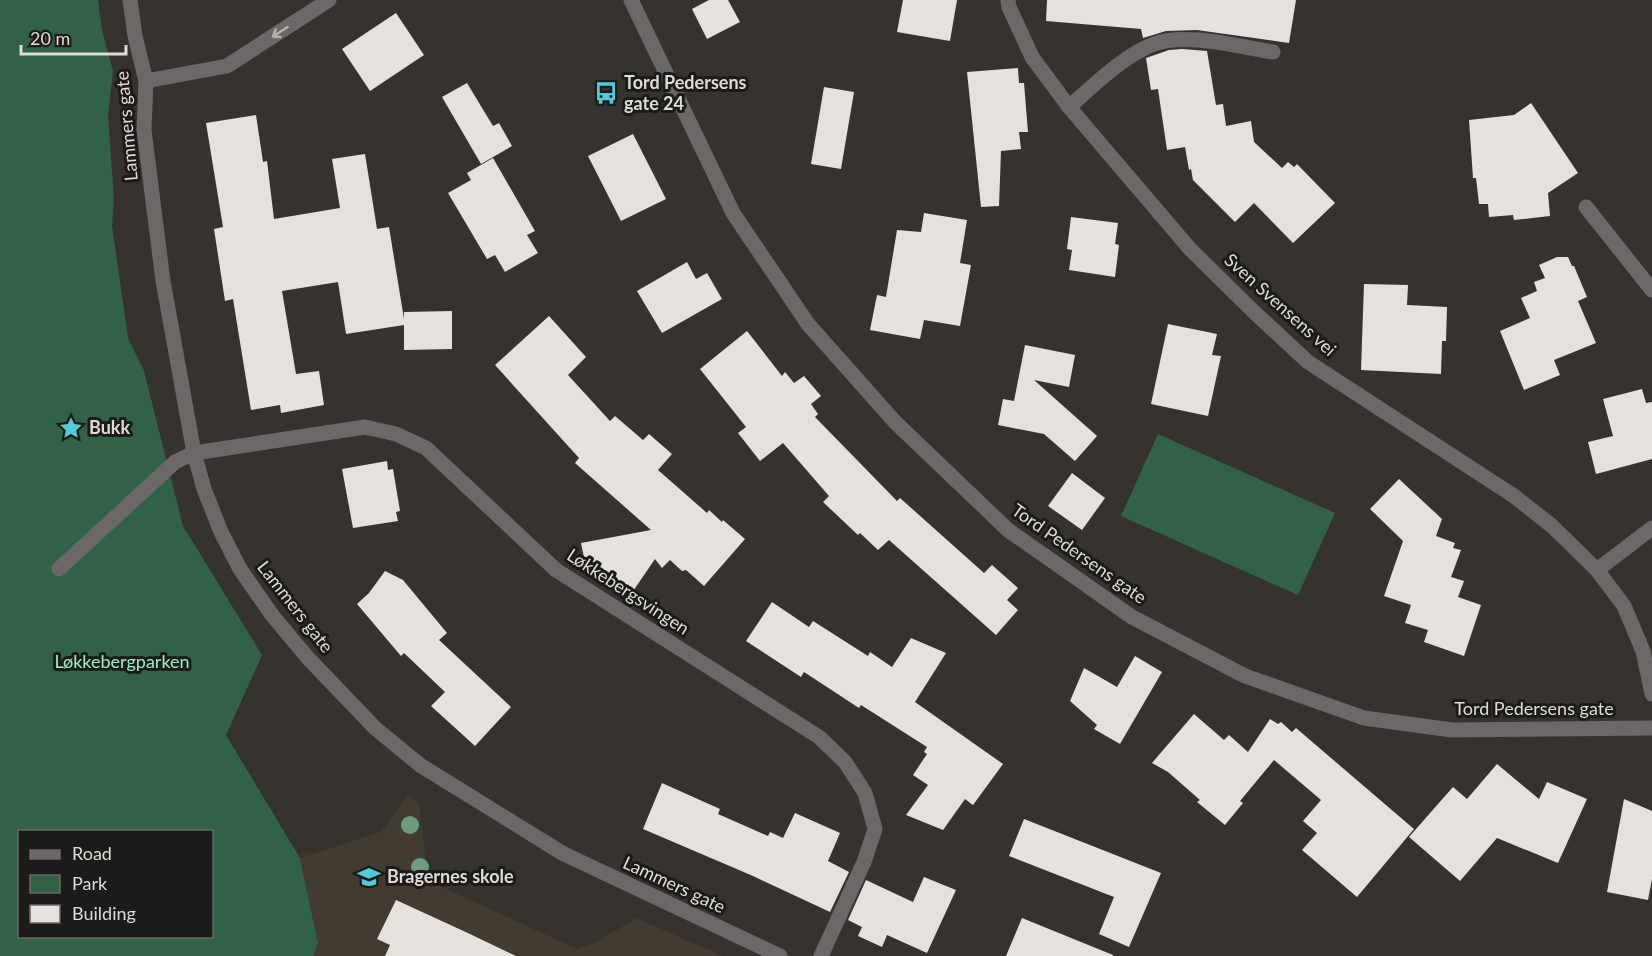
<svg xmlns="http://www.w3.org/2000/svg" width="1652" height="956" viewBox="0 0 1652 956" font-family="Lato,sans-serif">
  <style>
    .built { fill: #413b32 }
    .green { fill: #316248; fill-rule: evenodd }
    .building { fill: #e5e1dc }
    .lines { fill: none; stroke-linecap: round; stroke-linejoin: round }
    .lane { stroke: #6b6867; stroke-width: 15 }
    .street { stroke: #6b6867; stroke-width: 15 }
    .tree { fill: #6c9b7f }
    .oneway { stroke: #b5b3b1 }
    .labels { text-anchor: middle; stroke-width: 6; stroke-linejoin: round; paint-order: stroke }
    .poi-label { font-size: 18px; font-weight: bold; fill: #dddcd9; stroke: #1d1b19; text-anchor: start }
    .street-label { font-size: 18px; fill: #dddcd9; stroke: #1d1b19 }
    .park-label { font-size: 18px; fill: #99f0c0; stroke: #1d1b19 }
  </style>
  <rect width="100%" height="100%" fill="#36332f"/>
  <!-- built -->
  <polygon class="built" points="408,795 419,803 427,869 440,886 577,949 599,941 636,918 723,956 313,956 318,944 300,858 381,832"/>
  <!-- green -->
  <g class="green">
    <path d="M0,0H98L102,31L113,71L108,116L114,200L112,226L128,338L144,371L183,526L262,655L226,735L300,858L318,944L313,956H0ZM20,832H212V936H20Z"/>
    <polygon points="1158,434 1335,513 1298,595 1121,516"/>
  </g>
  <!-- building -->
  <g class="building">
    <polygon points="709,0 728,0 740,22 707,39 692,9"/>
    <polygon points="903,0 957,0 950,41 897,32"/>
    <polygon points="1047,0 1296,0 1289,43 1197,30 1166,31 1143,38 1141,29 1046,21"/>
    <polygon points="396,13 424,55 370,91 342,49"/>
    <polygon points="1182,49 1207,51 1216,105 1223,104 1226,126 1251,121 1254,142 1282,168 1288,162 1294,167 1297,164 1335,203 1293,243 1254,203 1235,222 1193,180 1191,169 1189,170 1185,147 1167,150 1158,89 1151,90 1146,58 1169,50"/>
    <polygon points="1018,68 1019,83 1024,83 1028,132 1019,132 1021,149 1001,151 999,206 981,207 967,72"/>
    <polygon points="467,83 493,126 499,123 512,146 481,164 442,97"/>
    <polygon points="824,87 854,92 841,169 811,164"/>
    <polygon points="1531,103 1578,173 1548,193 1550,216 1514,220 1513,215 1489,217 1488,204 1479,204 1476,178 1473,178 1469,120 1514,115"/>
    <polygon points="256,115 263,162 267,161 274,219 340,208 332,159 365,154 377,229 389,227 404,319 404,312 452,311 452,349 404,350 404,325 346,334 338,282 282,291 296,374 319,371 324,405 281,413 280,405 251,410 233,299 225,301 214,229 223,227 206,123"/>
    <polygon points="633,134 666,199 621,221 588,156"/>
    <polygon points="493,158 535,231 527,235 538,253 505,272 495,255 487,259 448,193 471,180 467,173"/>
    <polygon points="924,213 967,220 960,263 971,265 960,326 924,320 920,339 870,330 877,295 886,297 897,230 921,232"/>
    <polygon points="1071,217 1118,223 1115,244 1119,245 1115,277 1069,270 1072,250 1067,249"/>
    <polygon points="1557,257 1568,257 1572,266 1574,266 1587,297 1578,301 1596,343 1554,360 1560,375 1524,390 1500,331 1530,318 1521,298 1537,291 1534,282 1545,278 1539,265"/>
    <polygon points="687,262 696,279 707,273 722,299 662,333 637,291"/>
    <polygon points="1364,284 1408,285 1407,305 1447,307 1446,341 1442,341 1441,374 1361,370"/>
    <polygon points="549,316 586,357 568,375 610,421 615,416 643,440 649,434 672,454 658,470 707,513 709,510 722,522 723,520 745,539 704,586 686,570 682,571 670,560 662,568 655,559 629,597 586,567 581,543 651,530 575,463 579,458 495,365"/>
    <polygon points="1168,324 1217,334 1212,355 1221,356 1208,416 1151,404"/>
    <polygon points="747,331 782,376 785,372 794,383 804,376 821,396 811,404 818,414 815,417 897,501 900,498 984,573 992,565 1018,588 1007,600 1018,610 996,635 889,540 878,550 860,533 858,535 823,502 829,496 783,443 760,461 738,433 746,427 700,369"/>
    <polygon points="1025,345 1075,355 1069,387 1034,380 1097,436 1075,461 1044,434 998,425 1003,399 1014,401"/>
    <polygon points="1642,389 1646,403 1652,402 1652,459 1596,474 1588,442 1613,436 1603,399"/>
    <polygon points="387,461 388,470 393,469 400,511 396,512 398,521 353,528 342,469"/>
    <polygon points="1072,473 1105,498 1082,530 1048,506"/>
    <polygon points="1399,479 1442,519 1436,536 1455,543 1453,548 1461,550 1451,577 1464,581 1458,597 1481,605 1464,656 1424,642 1428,630 1405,623 1411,605 1384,596 1403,541 1370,509"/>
    <polygon points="385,571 403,580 447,633 439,640 511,707 475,746 431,706 445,692 404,653 401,656 357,604 369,593"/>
    <polygon points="772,602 809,627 813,621 868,656 870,652 892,667 911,638 946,653 915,702 1003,764 973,805 965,799 943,830 906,815 928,785 913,775 927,754 924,752 927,747 861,705 859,708 804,672 801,677 746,641"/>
    <polygon points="1135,656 1162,672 1120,744 1094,729 1097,725 1070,701 1084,668 1117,687"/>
    <polygon points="1194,714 1224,740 1229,735 1248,752 1270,719 1278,724 1281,722 1292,732 1296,728 1414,829 1357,897 1302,850 1317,833 1303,821 1321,800 1274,760 1240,801 1243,803 1225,825 1197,802 1200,800 1168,772 1152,763"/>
    <polygon points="1497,764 1539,799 1547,782 1587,799 1558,863 1497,838 1460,881 1409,837 1453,787 1467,799"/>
    <polygon points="662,783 720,809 718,814 768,836 770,832 783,838 795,813 840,833 828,861 849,872 830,912 753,876 643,829"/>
    <polygon points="1624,799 1652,811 1652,879 1648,900 1607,892"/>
    <polygon points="1024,819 1161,873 1129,947 1099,934 1114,897 1009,856"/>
    <polygon points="924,877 956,890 927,953 887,935 882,947 858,936 862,927 848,920 866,880 913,902"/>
    <polygon points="396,900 470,934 516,956 385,956 390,945 377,939"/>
    <polygon points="1022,918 1113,955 1113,956 1006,956"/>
  </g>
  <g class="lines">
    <!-- lane -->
    <g class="lane">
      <path d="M1069,107C1093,86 1124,55 1154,44C1186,32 1239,47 1273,52"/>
      <polyline points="1586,207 1652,290"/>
      <polyline points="59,569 175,462 194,453"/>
    </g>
    <!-- street -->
    <g class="street">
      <polyline points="130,0 135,36 146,81 144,130 163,281 194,453 204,489 221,532 240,569 272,615 307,657 375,728 420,765 562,853 780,956"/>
      <polyline points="631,0 733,213 808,324 895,422 1008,530 1132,617 1245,676 1364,718 1452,730 1652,728"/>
      <polyline points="1008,0 1009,7 1032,57 1069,107 1190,249 1254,312 1308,362 1514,496 1552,526 1597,570 1624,606 1643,651 1652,694"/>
      <polyline points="146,81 227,66 329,0"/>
      <polyline points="194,453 365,427 396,434 426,448 556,570 819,737 845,762 865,793 875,829 864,862 821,956"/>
      <polyline points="1597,570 1652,528"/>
    </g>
  </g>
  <!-- trees -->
  <g class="tree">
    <circle cx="410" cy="825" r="9"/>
    <circle cx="420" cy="867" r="9"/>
  </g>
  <!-- one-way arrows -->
  <defs><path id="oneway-shaft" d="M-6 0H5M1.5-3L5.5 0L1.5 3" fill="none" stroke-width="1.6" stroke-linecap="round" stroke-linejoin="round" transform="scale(1.5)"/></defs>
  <use class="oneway" href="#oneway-shaft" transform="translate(280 32) rotate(147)"/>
  <!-- icons -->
  <defs>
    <g id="bus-bare" transform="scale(1.8)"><path d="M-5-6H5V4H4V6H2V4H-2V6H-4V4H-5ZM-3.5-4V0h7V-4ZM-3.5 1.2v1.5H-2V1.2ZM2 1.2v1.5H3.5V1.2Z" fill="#53cadc" stroke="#1d1b19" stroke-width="2.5" paint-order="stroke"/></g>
    <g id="sight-bare" transform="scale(1.8)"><path d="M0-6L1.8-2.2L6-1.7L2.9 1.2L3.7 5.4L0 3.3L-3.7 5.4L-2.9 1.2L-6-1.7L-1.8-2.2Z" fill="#53cadc" stroke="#1d1b19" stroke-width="2.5" paint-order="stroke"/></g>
    <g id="school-bare" transform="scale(1.8)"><path d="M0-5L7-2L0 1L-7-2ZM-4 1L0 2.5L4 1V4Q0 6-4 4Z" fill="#53cadc" stroke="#1d1b19" stroke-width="2.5" paint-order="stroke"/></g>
  </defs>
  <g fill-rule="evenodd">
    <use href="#bus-bare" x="606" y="93"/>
    <use href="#sight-bare" x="71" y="428"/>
    <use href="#school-bare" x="369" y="877"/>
  </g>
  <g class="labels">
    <!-- poi labels -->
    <g class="poi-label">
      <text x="624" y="89">Tord Pedersens<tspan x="624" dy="21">gate 24</tspan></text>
      <text x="89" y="434">Bukk</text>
      <text x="387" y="883">Bragernes skole</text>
    </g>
    <!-- street labels -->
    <g class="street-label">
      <text transform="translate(127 126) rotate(-95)" y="6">Lammers gate</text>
      <text transform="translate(1280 305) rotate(42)" y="6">Sven Svensens vei</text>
      <text transform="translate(1079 554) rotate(35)" y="6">Tord Pedersens gate</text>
      <text transform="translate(628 592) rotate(33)" y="6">Løkkebergsvingen</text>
      <text transform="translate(295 607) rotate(52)" y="6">Lammers gate</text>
      <text x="1534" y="715">Tord Pedersens gate</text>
      <text transform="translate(674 885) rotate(25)" y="6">Lammers gate</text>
    </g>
    <!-- park labels -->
    <g class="park-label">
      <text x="122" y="668">Løkkebergparken</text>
    </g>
  </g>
  <!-- legend -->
  <rect x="18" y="830" width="195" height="108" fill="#1d1b19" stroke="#6a6866" stroke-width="1.5"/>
  <rect x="30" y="850" width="30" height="9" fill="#6b6867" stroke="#6a6866" stroke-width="1.5"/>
  <text x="72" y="860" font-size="18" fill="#dddcd9">Road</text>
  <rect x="30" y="875" width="30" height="18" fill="#316248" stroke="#6a6866" stroke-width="1.5"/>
  <text x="72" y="890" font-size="18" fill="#dddcd9">Park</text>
  <rect x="30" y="905" width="30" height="18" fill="#e5e1dc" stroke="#6a6866" stroke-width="1.5"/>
  <text x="72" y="920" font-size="18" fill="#dddcd9">Building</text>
  <!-- scale -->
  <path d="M21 45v9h105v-9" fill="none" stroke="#dddcd9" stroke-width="3"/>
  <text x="30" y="45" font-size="18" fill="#dddcd9" stroke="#1d1b19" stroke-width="4.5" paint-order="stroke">20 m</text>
</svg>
